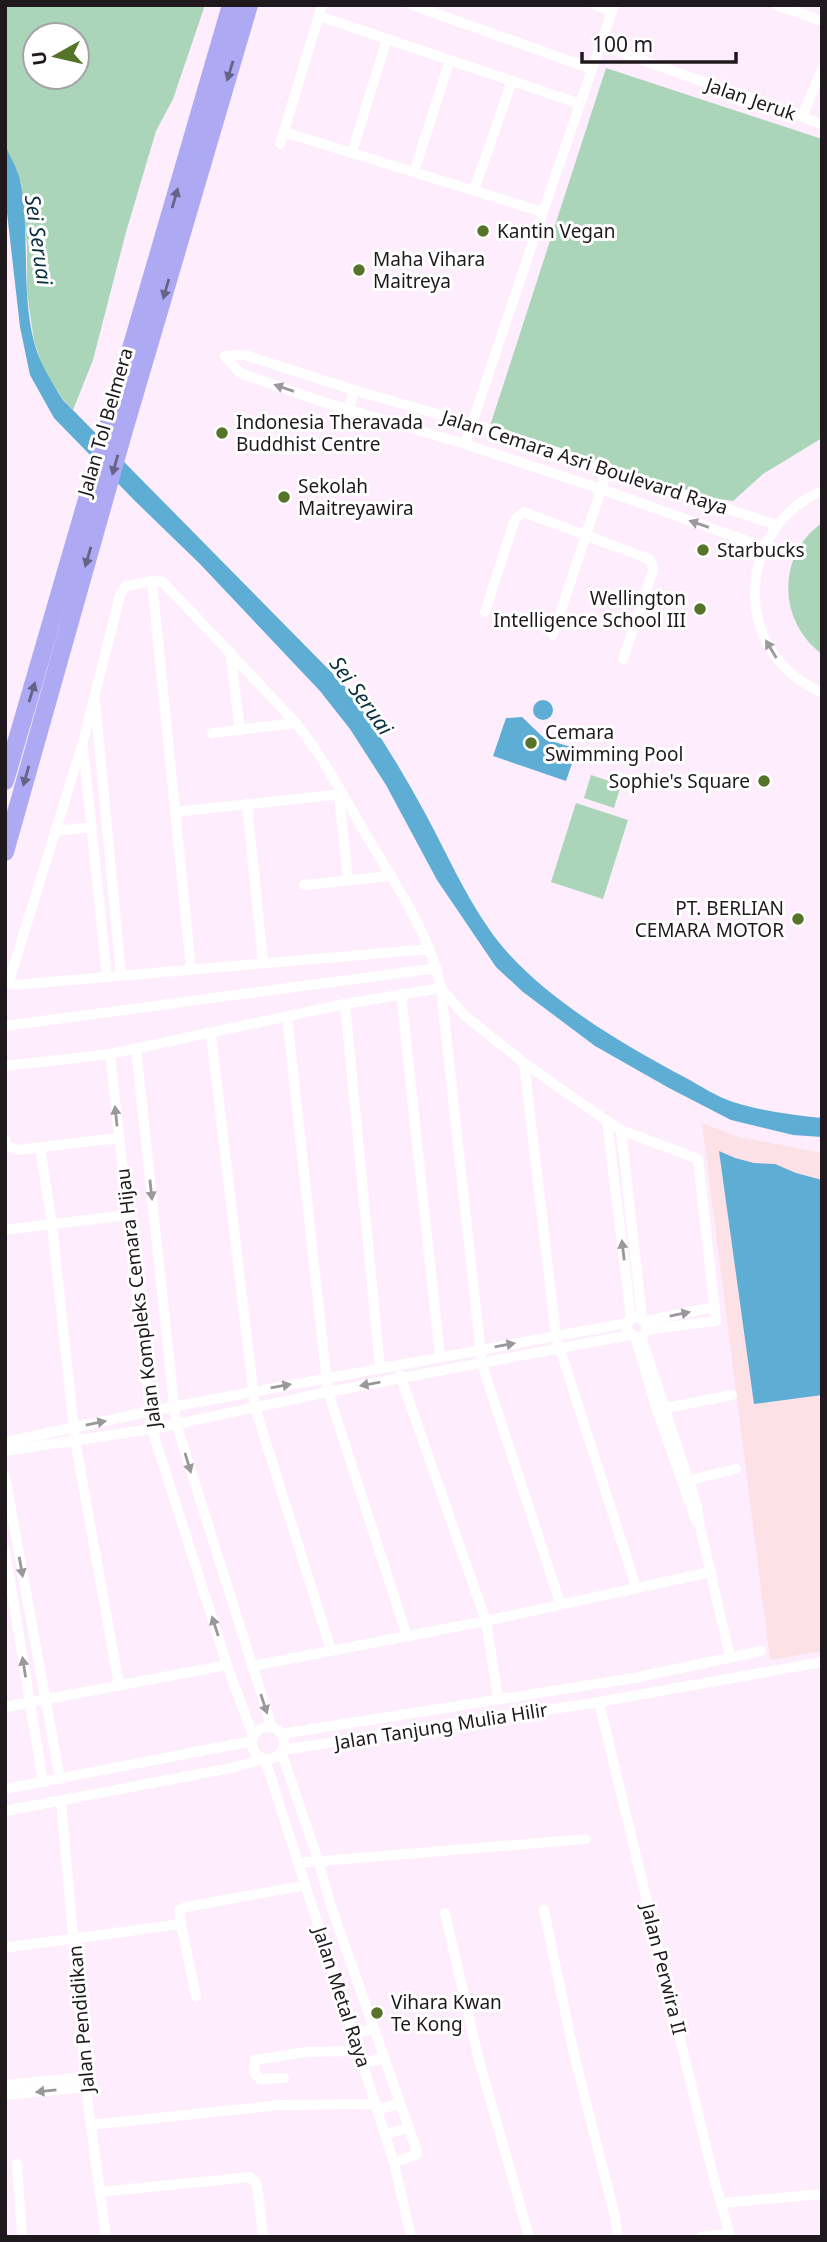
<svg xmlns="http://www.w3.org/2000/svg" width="827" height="2242" viewBox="0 0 827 2242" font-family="'Noto Sans',sans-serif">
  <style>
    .industrial { fill: #fce2e6 }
    .green { fill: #aad5b9; fill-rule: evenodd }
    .water { fill: #5eadd5 }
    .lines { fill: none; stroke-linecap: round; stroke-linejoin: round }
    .minor { stroke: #fff; stroke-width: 10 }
    .motorway { stroke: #adaaf3; stroke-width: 18 }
    .oneway { fill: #666288 }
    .oneway2 { fill: #9a989a }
    .poi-dot { fill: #557329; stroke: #fff; stroke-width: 2.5 }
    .labels { text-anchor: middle; stroke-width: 6; stroke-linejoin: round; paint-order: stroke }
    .street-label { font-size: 19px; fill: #1f191e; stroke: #fff }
    .poi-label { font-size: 19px; fill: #1f191e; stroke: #fff; text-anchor: start }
    .water-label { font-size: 21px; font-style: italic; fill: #0a2f40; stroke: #fff }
  </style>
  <rect width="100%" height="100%" fill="#feedfc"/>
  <!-- industrial -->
  <polygon class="industrial" points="702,1123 739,1137 822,1153 822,1651 770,1660"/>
  <!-- green -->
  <g class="green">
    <path d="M5,5H205L173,99L156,131L126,232L93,360L73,410L63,399L44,371L34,341L27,293V246L21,183L5,145ZM35,35H77V77H35Z"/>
    <polygon points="606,68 822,139 822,438 763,474 733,501 699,496 490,426"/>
    <path d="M822,523V654C778,622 776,555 822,523Z"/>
    <polygon points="591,775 621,785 614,808 584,798"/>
    <polygon points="576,803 628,820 603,899 551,882"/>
  </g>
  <!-- water -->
  <g class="water">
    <path d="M5,145C11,158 19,172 21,185C30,237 21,291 34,342C40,364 51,381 63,400L343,684C374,724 401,769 425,813C446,852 464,893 489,929C531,991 620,1043 686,1078C701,1086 717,1097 733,1102C761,1111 793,1115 822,1118V1137L793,1135L731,1120L669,1088L595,1046L523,992L496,967L437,880L386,785L350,729L320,691L200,564L134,500L54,418L30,375L20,327L5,195Z"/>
    <circle cx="543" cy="710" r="10"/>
    <polygon points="522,717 545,739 577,749 566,781 493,756 506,718"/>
    <polygon points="719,1151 735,1158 754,1163 775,1164 796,1173 822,1180 822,1395 754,1404"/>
  </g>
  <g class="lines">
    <!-- minor -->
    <g class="minor">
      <polyline points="412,5 592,69"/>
      <polyline points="595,5 612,11"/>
      <polyline points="776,5 822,21"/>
      <polyline points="319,16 580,104"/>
      <polyline points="600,45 822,124"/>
      <polyline points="802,117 822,69"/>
      <polyline points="284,132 543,212 614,5"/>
      <polyline points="280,144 322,5"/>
      <polyline points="352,152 387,39"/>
      <polyline points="414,172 450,60"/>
      <polyline points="474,190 512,81"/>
      <polyline points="225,356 245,355 354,390 473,424 776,525"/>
      <polyline points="225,356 240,373 326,403 465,444 601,489 764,547"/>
      <polyline points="349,410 354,390"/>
      <polyline points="465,444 543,212"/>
      <path d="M822,491C734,529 731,655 822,692"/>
      <polyline points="152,581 191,969"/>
      <polyline points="485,612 515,519 524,512 649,559 652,564 653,571 623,659"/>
      <polyline points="553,635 608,468"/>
      <polyline points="230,651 240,730"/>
      <polyline points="95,701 121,975"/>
      <polyline points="212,733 296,723"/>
      <polyline points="83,747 107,977"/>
      <polyline points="339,795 348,880"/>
      <polyline points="247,804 263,962"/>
      <polyline points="175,812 343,794"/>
      <polyline points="55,831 92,827"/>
      <polyline points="304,885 391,876"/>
      <path d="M430,949L15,985L10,984V978L83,742L120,595L126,586L152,581L163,582L296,723C324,758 345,799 368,838C396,885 430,934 441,988L482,1364L560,1603"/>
      <polyline points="441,988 464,1015 524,1063 607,1121 621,1130 698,1159 716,1321 646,1330"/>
      <polyline points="401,994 440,1357"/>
      <polyline points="345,1004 380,1368"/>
      <polyline points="287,1017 328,1392 407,1636"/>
      <polyline points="5,1026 437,968"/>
      <polyline points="211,1034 255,1407 331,1650"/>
      <polyline points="136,1049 176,1423 272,1728"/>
      <polyline points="110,1054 152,1429 227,1665 253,1736"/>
      <polyline points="524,1063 556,1336 636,1587"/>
      <polyline points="5,1066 110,1054 345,1004 441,988"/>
      <polyline points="607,1121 631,1318"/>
      <polyline points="621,1130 642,1318"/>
      <polyline points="5,1139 7,1145 17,1150 119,1138"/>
      <polyline points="40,1148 52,1224 75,1440 119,1685"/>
      <polyline points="5,1230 128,1215"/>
      <polyline points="645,1321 715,1307"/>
      <polyline points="645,1333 647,1326 642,1318 634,1317 628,1321 627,1330 635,1337 657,1410 696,1521"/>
      <polyline points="641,1336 697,1506 700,1527 730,1657"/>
      <polyline points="400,1375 486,1621 498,1698"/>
      <polyline points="661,1409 732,1395"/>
      <polyline points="5,1442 166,1408 627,1323"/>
      <polyline points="5,1451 158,1428 328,1392 630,1335"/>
      <polyline points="5,1476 60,1779"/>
      <polyline points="686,1481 736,1469"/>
      <polyline points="5,1550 43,1782"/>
      <polyline points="252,1666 486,1621 711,1572"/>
      <polyline points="599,1702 709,2159 730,2237"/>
      <polyline points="5,1707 227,1665"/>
      <circle cx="268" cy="1743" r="16"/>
      <polyline points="281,1734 634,1678 761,1651"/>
      <polyline points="282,1750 599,1702 822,1662"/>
      <polyline points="282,1754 318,1860 332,1909 416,2148 417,2154 394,2163"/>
      <polyline points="265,1759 394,2163 411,2237"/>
      <polyline points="5,1789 252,1741"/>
      <polyline points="61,1801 88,2104 106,2237"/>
      <polyline points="5,1811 231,1768 263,1759"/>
      <polyline points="298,1863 586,1839"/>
      <polyline points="544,1910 573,2050 615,2217 618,2237"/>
      <polyline points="445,1913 478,2056 529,2237"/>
      <polyline points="181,1924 196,1996"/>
      <polyline points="10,1947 181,1924 179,1910 186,1907 306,1885"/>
      <polyline points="353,2033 374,2029"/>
      <polyline points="363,2063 385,2058"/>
      <polyline points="284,2078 260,2079 254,2072 255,2060 306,2052 359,2051"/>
      <polyline points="5,2085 86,2077"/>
      <polyline points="5,2095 87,2087"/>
      <polyline points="377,2109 400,2104"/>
      <polyline points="91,2125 279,2105 376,2104"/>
      <polyline points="385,2134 409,2128"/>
      <polyline points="17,2164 22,2237"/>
      <polyline points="99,2192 250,2177 257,2184 263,2237"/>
      <polyline points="722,2203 822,2194"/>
      <polyline points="701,2237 729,2233"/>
    </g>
    <!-- motorway -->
    <g class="motorway">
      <polyline points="5,781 231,5"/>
      <polyline points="5,852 122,437 249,5"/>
    </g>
  </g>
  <!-- one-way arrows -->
  <defs><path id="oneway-solid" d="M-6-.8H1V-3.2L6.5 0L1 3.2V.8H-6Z" transform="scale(1.75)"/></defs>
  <g class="oneway">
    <use href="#oneway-solid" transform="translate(230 71) rotate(107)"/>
    <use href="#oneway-solid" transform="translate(175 198) rotate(-74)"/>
    <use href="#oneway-solid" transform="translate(166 289) rotate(106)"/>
    <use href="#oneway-solid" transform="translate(115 465) rotate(106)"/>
    <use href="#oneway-solid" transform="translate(88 557) rotate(106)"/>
    <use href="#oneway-solid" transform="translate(32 692) rotate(-73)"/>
    <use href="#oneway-solid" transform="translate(26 776) rotate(106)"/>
  </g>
  <g class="oneway2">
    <use href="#oneway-solid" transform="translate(284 388) rotate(-161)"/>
    <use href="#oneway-solid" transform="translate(699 524) rotate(-161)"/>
    <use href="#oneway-solid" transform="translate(771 649) rotate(-121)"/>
    <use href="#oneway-solid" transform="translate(116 1116) rotate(-96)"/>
    <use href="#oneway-solid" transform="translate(151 1190) rotate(84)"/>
    <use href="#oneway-solid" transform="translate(623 1250) rotate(-97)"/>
    <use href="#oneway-solid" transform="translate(680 1314) rotate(-11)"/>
    <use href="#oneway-solid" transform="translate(505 1345) rotate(-10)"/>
    <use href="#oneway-solid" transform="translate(370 1384) rotate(170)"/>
    <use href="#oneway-solid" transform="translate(281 1386) rotate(-10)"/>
    <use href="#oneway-solid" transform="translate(96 1423) rotate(-12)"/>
    <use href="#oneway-solid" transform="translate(188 1463) rotate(73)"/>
    <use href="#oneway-solid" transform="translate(21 1567) rotate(80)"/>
    <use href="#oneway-solid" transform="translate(215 1626) rotate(-108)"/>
    <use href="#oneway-solid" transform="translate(24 1667) rotate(-99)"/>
    <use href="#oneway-solid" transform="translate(264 1704) rotate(72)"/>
    <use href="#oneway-solid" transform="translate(46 2091) rotate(174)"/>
  </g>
  <!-- markers -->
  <g class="poi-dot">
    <circle cx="483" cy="231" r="7"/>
    <circle cx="359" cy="270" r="7"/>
    <circle cx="222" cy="433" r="7"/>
    <circle cx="284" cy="497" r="7"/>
    <circle cx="703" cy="550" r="7"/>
    <circle cx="700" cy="609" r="7"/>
    <circle cx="531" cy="743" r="7"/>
    <circle cx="764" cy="781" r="7"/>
    <circle cx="798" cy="919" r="7"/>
    <circle cx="377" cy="2013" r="7"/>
  </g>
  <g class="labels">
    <!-- street labels -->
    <g class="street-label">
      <text transform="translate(751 99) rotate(19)" y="7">Jalan Jeruk</text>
      <text transform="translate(105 422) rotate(-74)" y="7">Jalan Tol Belmera</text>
      <text transform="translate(585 462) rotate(18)" y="7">Jalan Cemara Asri Boulevard Raya</text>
      <text transform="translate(138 1298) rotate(-97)" y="7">Jalan Kompleks Cemara Hijau</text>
      <text transform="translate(441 1726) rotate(-9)" y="7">Jalan Tanjung Mulia Hilir</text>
      <text transform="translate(664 1969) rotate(76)" y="7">Jalan Perwira II</text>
      <text transform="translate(342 1997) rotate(72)" y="7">Jalan Metal Raya</text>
      <text transform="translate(81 2019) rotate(-95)" y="7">Jalan Pendidikan</text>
    </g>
    <!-- poi labels -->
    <g class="poi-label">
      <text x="497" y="238">Kantin Vegan</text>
      <text x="373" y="266">Maha Vihara<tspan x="373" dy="22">Maitreya</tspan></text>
      <text x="236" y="429">Indonesia Theravada<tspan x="236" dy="22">Buddhist Centre</tspan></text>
      <text x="298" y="493">Sekolah<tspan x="298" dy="22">Maitreyawira</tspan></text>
      <text x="717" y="557">Starbucks</text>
      <text x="686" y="605" text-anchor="end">Wellington<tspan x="686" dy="22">Intelligence School III</tspan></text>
      <text x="545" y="739">Cemara<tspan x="545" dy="22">Swimming Pool</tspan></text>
      <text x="750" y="788" text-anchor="end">Sophie's Square</text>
      <text x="784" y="915" text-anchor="end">PT. BERLIAN<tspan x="784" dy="22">CEMARA MOTOR</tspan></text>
      <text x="391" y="2009">Vihara Kwan<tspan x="391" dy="22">Te Kong</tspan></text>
    </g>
    <!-- water labels -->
    <g class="water-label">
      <text transform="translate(38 240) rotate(82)" y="7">Sei Seruai</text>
      <text transform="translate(361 696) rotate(54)" y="7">Sei Seruai</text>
    </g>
  </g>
  <!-- border -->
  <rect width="827" height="2242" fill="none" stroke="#1f191e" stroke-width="14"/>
  <!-- north arrow -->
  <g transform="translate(56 56) rotate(262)"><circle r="33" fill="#ffffff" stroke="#a5a3a5" stroke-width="2"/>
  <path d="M0-5L12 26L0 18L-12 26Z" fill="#557329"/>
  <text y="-10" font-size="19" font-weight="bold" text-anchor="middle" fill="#1f191e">U</text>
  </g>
  <!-- scale -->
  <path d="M582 52v10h154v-10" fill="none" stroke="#1f191e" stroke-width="3.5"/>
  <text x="592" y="52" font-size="21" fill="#1f191e" stroke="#ffffff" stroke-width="5" paint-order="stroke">100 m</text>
</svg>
